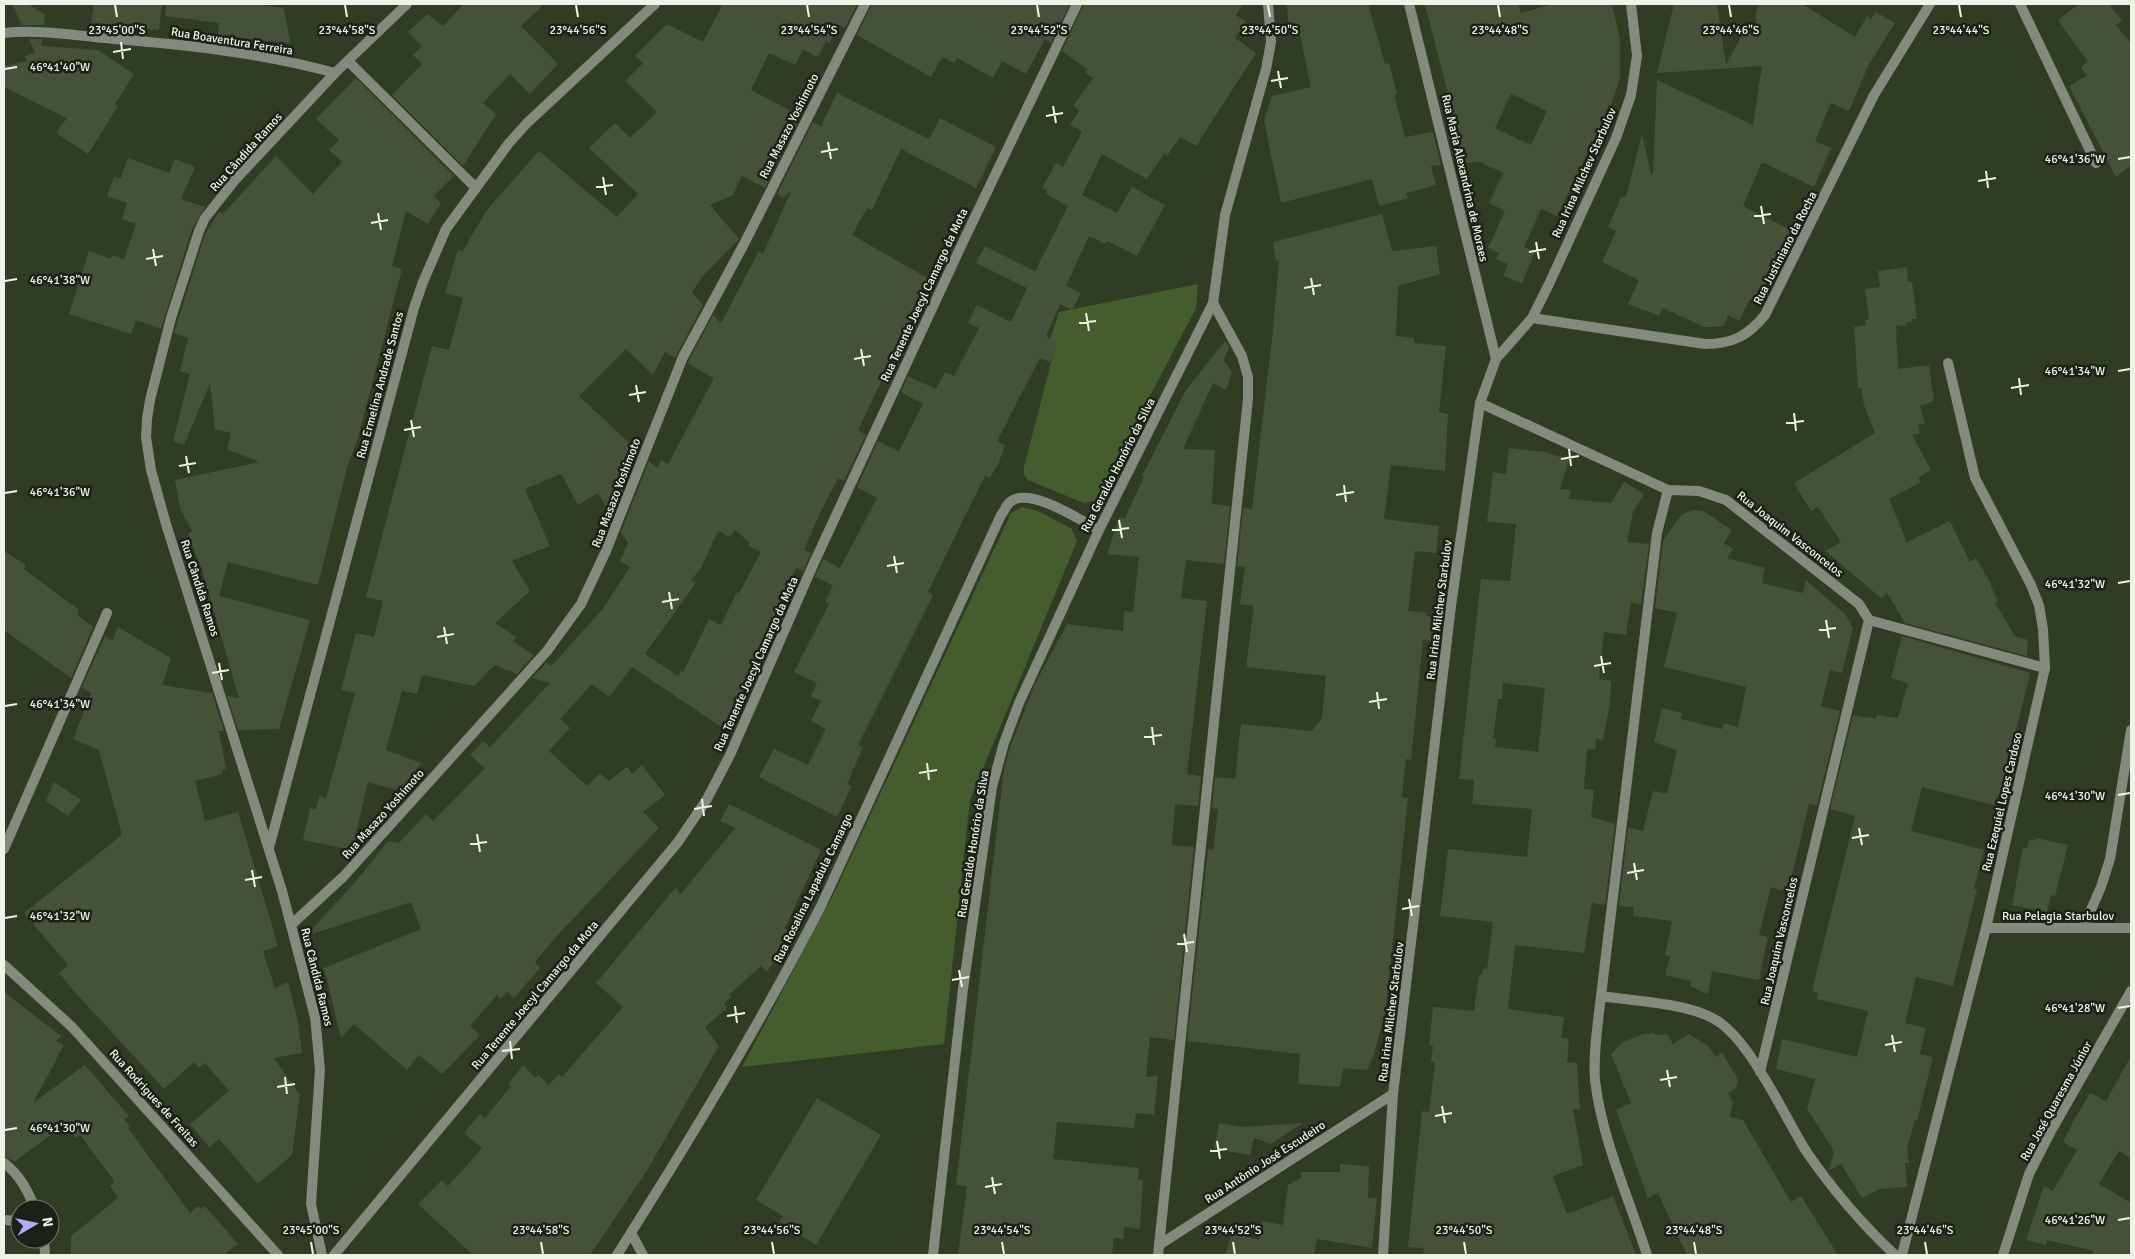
<svg xmlns="http://www.w3.org/2000/svg" width="2135" height="1259" viewBox="0 0 2135 1259" font-family="Signika,sans-serif">
  <style>
    .green { fill: #455d2c }
    .building { fill: #455239; fill-rule: evenodd }
    .lines { fill: none; stroke-linecap: round; stroke-linejoin: round }
    .lane { stroke: #838a7e; stroke-width: 10 }
    .street { stroke: #838a7e; stroke-width: 10 }
    .ticks { fill: none; stroke: #edf5e6; stroke-width: 2 }
    .labels { text-anchor: middle; stroke-width: 5; stroke-linejoin: round; paint-order: stroke }
    .street-label { font-size: 12px; fill: #edf5e6; stroke: #1b2116 }
    .ticks-label { font-size: 12px; text-anchor: middle; fill: #edf5e6; stroke: #1b2116; stroke-width: 5; stroke-linejoin: round; paint-order: stroke }
  </style>
  <rect width="100%" height="100%" fill="#303c24"/>
  <!-- green -->
  <g class="green">
    <polygon points="1198,284 1196,308 1095,501 1084,503 1028,480 1024,475 1024,467 1052,359 1049,343 1059,312"/>
    <polygon points="1022,507 1038,511 1072,529 1077,541 970,800 944,1044 742,1067 835,891 1011,513"/>
  </g>
  <!-- building -->
  <g class="building">
    <polygon points="12,4 28,4 45,15 44,25 22,25"/>
    <polygon points="94,4 162,4 159,30 91,23"/>
    <polygon points="166,4 250,4 284,8 290,43 218,36 219,23 165,16"/>
    <polygon points="464,4 544,4 521,26 558,64 530,94 510,74 483,103 496,114 463,166 392,95 422,64 413,55 422,46 408,32 427,14 443,26"/>
    <polygon points="723,4 857,4 845,28 839,25 829,43 826,41 818,57 803,50 795,65 769,53 751,90 801,116 765,188 742,176 733,195 710,205 739,239 702,277 692,292 703,305 675,358 665,352 653,375 626,349 579,396 638,451 612,517 598,493 578,505 561,474 525,489 550,546 512,561 530,591 495,623 516,637 513,641 534,655 517,674 495,665 474,686 422,675 417,694 402,691 386,750 421,763 400,791 368,782 352,850 303,840 310,808 316,810 319,796 326,798 355,693 341,690 356,633 374,637 383,601 366,597 432,346 449,350 463,298 445,293 458,250 463,251 486,211 539,151 617,217 638,194 589,148 615,123 630,138 657,112 625,81 643,63 635,56 667,24 703,42"/>
    <polygon points="872,4 1070,4 1051,43 1045,39 1026,74 1002,61 993,78 957,58 954,63 942,57 931,77 857,35"/>
    <polygon points="1084,4 1243,4 1236,15 1246,22 1235,38 1256,53 1196,146 1180,137 1167,156 1164,154 1147,179 1102,154 1082,195 1117,213 1132,187 1165,205 1137,256 1107,241 1105,244 1089,236 1066,286 1081,293 1072,310 1060,304 1046,336 1058,344 1050,362 1040,358 997,441 1005,445 999,462 990,478 985,476 968,510 928,592 933,595 858,745 863,747 847,784 852,786 837,817 759,777 774,749 808,765 826,729 811,721 821,701 811,696 817,683 794,672 829,604 825,602 833,585 815,577 823,559 840,568 877,498 857,487 878,441 899,451 923,404 901,392 908,376 936,389 945,372 954,376 979,328 968,323 977,305 1011,322 1027,288 976,263 985,246 1035,271 1068,206 1046,194 1047,191 1042,188 1056,163 1063,167 1082,132 1070,124 1079,111 1073,106 1093,78 1085,72 1087,69 1062,51"/>
    <polygon points="1287,4 1368,4 1385,64 1389,63 1397,94 1394,95 1405,137 1433,132 1441,165 1431,166 1436,185 1406,193 1408,198 1379,206 1372,179 1281,203 1264,121 1272,96 1311,87 1299,31 1289,32"/>
    <path d="M1425,4H1518L1521,13L1553,4H1612L1620,39V78L1611,105L1557,216L1541,209L1524,247L1535,252L1522,283L1503,276L1508,264L1496,259L1499,253L1488,248L1505,211L1489,203L1503,173L1480,162L1455,164L1447,130L1453,128L1449,98ZM1511,94L1547,111L1531,145L1495,128Z"/>
    <polygon points="1674,4 1717,4 1726,64 1744,32 1756,32 1756,11 1760,4 1802,4 1855,37 1867,16 1871,19 1876,12 1895,23 1868,66 1849,111 1831,103 1815,141 1831,148 1814,187 1762,162 1743,206 1791,230 1757,303 1750,299 1739,321 1728,315 1724,326 1712,327 1704,327 1663,308 1659,316 1628,304 1639,280 1602,262 1616,231 1608,227 1621,197 1626,197 1642,134 1651,174 1653,174 1657,80 1753,125 1762,66 1657,73"/>
    <polygon points="2079,4 2109,4 2122,21 2116,25 2131,44 2131,165 2116,177 2069,86 2086,76 2081,67 2088,62 2058,20"/>
    <polygon points="29,39 42,39 41,46 98,50 134,74 115,104 118,106 88,154 56,133 67,118 4,87 4,66 27,61 25,56 35,52"/>
    <polygon points="356,78 454,176 434,196 441,203 428,224 406,211 392,266 402,269 358,438 347,468 318,585 228,562 219,596 310,620 279,729 238,730 227,696 239,698 202,570 188,534 192,531 180,508 175,480 259,462 227,449 231,433 215,429 210,384 184,445 173,441 190,374 180,371 188,338 174,333 205,234 219,212 224,213 276,156 313,194 342,162 329,150 339,140 316,119"/>
    <path d="M837,93L929,139L940,118L996,147L976,188L901,149L872,210L867,208L852,235L929,279L915,305L918,307L889,366L896,370L889,386L881,382L858,430L866,435L844,481L838,478L821,511L804,550L811,553L803,571L796,568L734,712L723,728L632,667L609,697L592,684L560,719L570,728L549,751L587,786L600,773L609,781L627,767L632,774L642,765L665,795L643,812L659,828L554,939L535,962L540,968L514,998L507,992L501,999L497,995L470,1026L480,1035L442,1074L419,1055L407,1070L354,1024L341,1038L324,968L421,929L411,902L306,936L357,880L388,841L399,843L426,814L433,821L485,768L470,755L483,741L490,747L550,683L532,678L546,663L551,666L602,610L630,567L620,561L628,543L621,532L649,461L657,468L661,460L668,464L714,378L688,364L689,360L713,315L721,323L759,251L763,254L791,191L783,198L777,194L813,122L821,126ZM735,530L750,543L748,546L761,552L739,593L737,592L721,625L709,619L683,672L681,671L678,676L645,654L696,583L691,580L701,568L718,531L730,537Z"/>
    <polygon points="128,158 169,173 175,159 195,167 181,199 205,207 192,229 161,329 136,320 131,334 69,314 89,251 111,259 112,255 124,259 136,224 122,219 127,203 107,196 114,177 121,178"/>
    <polygon points="1382,214 1392,251 1436,246 1440,274 1398,286 1396,336 1414,338 1414,343 1446,346 1439,412 1448,414 1445,471 1391,465 1384,519 1439,526 1436,553 1415,551 1408,611 1427,613 1426,616 1434,617 1431,641 1423,640 1411,760 1406,759 1402,797 1408,798 1385,1014 1373,1057 1367,1070 1343,1068 1340,1087 1298,1084 1300,1054 1187,1041 1208,849 1213,850 1218,809 1212,808 1215,777 1235,779 1241,724 1312,731 1322,718 1326,676 1246,667 1254,606 1240,604 1245,567 1237,566 1243,508 1252,509 1272,339 1279,261 1276,261 1273,242"/>
    <polygon points="1907,267 1908,282 1912,282 1917,319 1912,319 1912,322 1906,322 1906,325 1896,326 1898,369 1929,365 1934,401 1920,406 1925,423 1918,425 1920,433 1912,435 1931,470 1918,478 1921,482 1889,499 1907,542 1950,521 1970,562 1976,558 1991,584 1990,585 1998,601 1995,603 2015,636 2028,640 2027,656 1905,623 1887,593 1881,598 1825,551 1841,542 1818,507 1811,511 1794,483 1875,433 1864,405 1861,388 1858,388 1854,327 1866,325 1865,320 1869,319 1865,289 1880,287 1878,271"/>
    <polygon points="1225,341 1229,347 1224,360 1232,373 1226,390 1213,383 1183,449 1215,450 1212,504 1230,506 1224,564 1186,560 1181,598 1207,601 1187,774 1201,776 1198,806 1175,804 1172,845 1194,847 1174,1040 1150,1037 1146,1077 1158,1076 1154,1115 1136,1113 1134,1128 1057,1122 1053,1159 1139,1168 1138,1180 1143,1180 1140,1229 1124,1227 1123,1239 1114,1238 1112,1255 958,1255 967,1186 956,1185 1004,768 1011,745 1035,684 1067,624 1123,631 1124,611 1133,612 1139,557 1107,554 1119,518 1125,518 1144,477 1142,476 1186,390"/>
    <path d="M1509,448L1545,452L1569,460L1560,489L1571,490L1569,499L1611,503L1624,482L1644,494L1633,512L1627,542L1649,544L1641,605L1631,602L1626,635L1604,632L1599,679L1611,681L1610,703L1603,740L1596,739L1595,750L1587,749L1584,789L1594,790L1591,817L1615,824L1605,905L1592,903L1584,953L1515,945L1508,1009L1564,1017L1561,1038L1569,1039L1567,1062L1577,1063L1580,1110L1573,1109L1583,1165L1553,1176L1567,1214L1613,1196L1636,1255H1423L1424,1248L1408,1247L1422,1111L1429,1112L1435,1062H1431L1433,1046L1429,1045L1433,1007L1474,1011L1479,975H1482L1483,969H1487L1493,922L1440,916L1448,849L1527,857L1532,809L1472,804L1474,780L1459,779L1481,579L1510,581L1516,524L1487,522L1493,472L1506,474ZM1503,683L1545,688L1538,752L1495,747L1496,739H1493L1498,699H1502Z"/>
    <polygon points="1693,510 1703,511 1732,530 1724,543 1733,549 1727,558 1765,568 1762,583 1803,593 1806,580 1846,615 1853,628 1842,673 1830,670 1821,706 1840,711 1817,806 1809,804 1788,892 1771,887 1759,935 1768,937 1759,980 1712,971 1708,994 1690,986 1691,981 1665,975 1670,956 1665,955 1672,921 1633,916 1634,907 1619,906 1628,827 1643,831 1653,791 1667,794 1677,750 1654,742 1662,708 1682,713 1681,719 1722,729 1724,723 1738,727 1746,687 1664,667 1677,613 1655,608 1663,541 1681,515"/>
    <polygon points="4,551 26,565 24,569 79,610 77,615 93,627 71,678 4,630"/>
    <polygon points="118,627 171,658 162,685 212,693 224,731 219,731 226,769 222,770 223,774 195,781 205,821 238,812 278,946 263,951 275,988 288,982 298,1022 302,1053 274,1058 300,1095 292,1155 258,1184 219,1139 209,1147 190,1124 229,1091 205,1063 199,1068 194,1062 164,1089 71,988 59,973 68,965 24,913 122,835 99,750 73,739 91,693 82,687 105,636 112,641"/>
    <polygon points="1902,636 2030,673 2000,796 1997,796 1994,805 1922,787 1911,831 1984,850 1974,889 1977,889 1953,986 1916,977 1905,1023 1926,1028 1920,1054 1933,1057 1917,1121 1915,1120 1907,1148 1909,1163 1905,1163 1907,1187 1880,1189 1862,1198 1841,1164 1829,1170 1834,1151 1807,1109 1815,1079 1776,1069 1782,1039 1857,1057 1868,1011 1817,999 1818,993 1812,991 1855,816 1830,809 1853,715 1867,718 1868,716 1876,719 1877,715 1898,718 1908,683 1891,678"/>
    <polygon points="54,782 81,800 68,816 46,801"/>
    <polygon points="729,804 821,850 785,928 789,932 778,950 780,952 767,972 761,966 730,994 731,997 724,1003 727,1008 705,1027 719,1046 646,1172 590,1255 473,1255 418,1204 442,1180 448,1186 482,1148 464,1133 480,1114 485,1118 511,1086 508,1084 523,1065 536,1078 538,1075 549,1085 559,1074 562,1077 623,1007 596,983 676,887 680,895 735,828 720,821"/>
    <polygon points="2036,838 2068,845 2055,896 2051,895 2047,912 2012,905 2023,847 2027,848 2029,839 2036,841"/>
    <polygon points="4,992 61,1036 56,1041 64,1045 33,1103 85,1065 129,1116 124,1119 130,1127 128,1128 190,1213 198,1206 201,1209 205,1206 238,1244 223,1255 71,1255 71,1236 118,1198 110,1186 115,1182 80,1135 76,1138 66,1124 14,1162 4,1156"/>
    <polygon points="1654,1033 1655,1035 1667,1034 1673,1044 1689,1034 1707,1045 1716,1057 1722,1053 1738,1079 1736,1088 1728,1093 1733,1102 1730,1117 1743,1120 1791,1202 1801,1196 1838,1255 1687,1255 1658,1193 1648,1198 1616,1110 1631,1103 1611,1054 1623,1042 1643,1034"/>
    <polygon points="2131,1056 2131,1158 2119,1151 2099,1184 2131,1203 2131,1246 2129,1255 2093,1255 2094,1251 2047,1240 2046,1245 2026,1240 2044,1186 2053,1191 2077,1150 2063,1142 2074,1120 2090,1093 2106,1101"/>
    <polygon points="817,1098 881,1135 816,1245 779,1222 783,1216 756,1200"/>
    <polygon points="1219,1123 1244,1127 1303,1123 1271,1144 1254,1138 1250,1155 1214,1149"/>
    <polygon points="1340,1164 1369,1166 1368,1198 1377,1198 1372,1248 1317,1239 1314,1255 1225,1255 1232,1232 1259,1240 1262,1221 1283,1225 1288,1185 1301,1178 1301,1172 1340,1172"/>
  </g>
  <g class="lines">
    <!-- lane -->
    <g class="lane">
      <polyline points="349,62 475,187"/>
      <polyline points="2083,928 2101,887 2110,859 2131,730"/>
    </g>
    <!-- street -->
    <g class="street">
      <polyline points="1409,4 1496,359"/>
      <polyline points="2020,4 2096,163"/>
      <path d="M4,33C41,29 76,36 114,39C189,45 262,53 335,73"/>
      <path d="M1532,318L1705,344C1732,344 1748,336 1765,315L1874,95L1930,4"/>
      <polyline points="1480,403 1668,490"/>
      <polyline points="1869,620 2045,668"/>
      <polyline points="269,848 414,308 423,282 446,229 509,143 527,123 655,4"/>
      <polyline points="4,849 107,613"/>
      <polyline points="291,925 344,876 439,771 547,651 581,604 606,551 683,357 744,244 865,4"/>
      <polyline points="1986,928 2131,928"/>
      <polyline points="4,965 72,1027 278,1255"/>
      <polyline points="1601,996 1657,533 1668,490 1699,491 1726,500 1859,604 1869,620 1760,1072"/>
      <path d="M4,1163C20,1175 28,1191 35,1209"/>
      <polyline points="4,1220 20,1221"/>
      <polyline points="631,1233 643,1255"/>
      <polyline points="44,1239 45,1255"/>
      <polyline points="1159,1245 1393,1094"/>
      <polyline points="322,1255 311,1204 320,1069 315,1017 282,891 166,524 151,470 146,437 147,419 150,400 171,318 199,231 205,218 235,180 335,73 407,4"/>
      <polyline points="334,1255 678,842 707,799 730,755 813,565 962,244 1077,4"/>
      <path d="M617,1255C689,1141 759,1026 821,906L1001,515C1004,512 1006,505 1010,502C1029,486 1080,520 1099,530"/>
      <polyline points="933,1255 963,989 992,787 1004,743 1019,703 1099,530 1213,303"/>
      <polyline points="1158,1255 1248,399 1248,377 1242,356 1213,303 1225,215 1266,69 1271,42 1268,4"/>
      <polyline points="1383,1255 1393,1094 1451,606 1480,403 1496,359 1532,318 1549,284 1616,138 1631,95 1637,56 1631,4"/>
      <path d="M1647,1255C1629,1198 1602,1140 1595,1080C1593,1052 1598,1023 1601,996C1634,1001 1688,1003 1716,1020C1751,1041 1784,1116 1806,1151C1832,1189 1862,1224 1895,1255"/>
      <polyline points="1902,1255 1986,928 2045,668 2043,629 2039,605 2031,585 1975,478 1948,363"/>
      <polyline points="2003,1255 2029,1174 2051,1131 2131,991"/>
    </g>
  </g>
  <!-- ticks -->
  <path class="ticks" d="M115,5L117,17M345,5L347,17M576,5L578,17M807,5L809,17M1037,5L1039,17M1268,5L1270,17M1498,5L1500,17M1729,5L1731,17M1959,5L1961,17M121,42L123,59M113,52L131,49M5,69L17,67M1278,71L1281,88M1271,81L1288,78M1053,106L1056,123M1046,116L1063,113M828,142L831,159M821,152L838,149M2118,159L2130,157M1986,171L1988,188M603,177L606,195M1978,181L1996,178M596,187L613,185M1761,206L1764,224M378,213L381,230M1754,216L1771,214M371,223L388,220M1536,242L1539,259M153,249L156,266M1529,252L1546,249M146,259L163,256M1311,278L1314,295M5,281L17,279M1304,288L1321,285M1086,313L1089,331M1079,323L1096,321M861,349L864,366M854,359L871,356M2118,371L2130,369M2019,378L2021,395M636,385L639,402M2011,388L2029,385M629,395L646,392M1794,413L1796,431M411,420L414,437M1786,423L1804,421M404,430L421,427M1569,449L1571,466M186,456L189,473M1561,459L1579,456M179,466L196,463M1344,485L1346,502M5,493L17,491M1336,495L1354,492M1119,520L1122,538M1112,530L1129,528M894,556L897,573M887,566L904,563M2118,583L2130,581M669,592L672,609M662,602L679,599M1826,620L1829,638M444,627L447,644M1819,630L1836,628M437,637L454,634M1601,656L1604,673M219,663L222,680M1594,666L1611,663M212,673L229,670M1377,692L1379,709M1369,702L1387,699M5,706L17,704M1152,727L1154,745M1144,737L1162,735M927,763L929,780M919,773L937,770M2118,795L2130,793M702,799L704,816M694,809L712,806M1859,828L1862,845M477,834L480,852M1852,838L1869,835M470,844L487,842M1634,863L1637,880M252,870L255,887M1627,873L1644,870M245,880L262,877M1409,899L1412,916M1402,909L1419,906M5,918L17,916M1184,934L1187,952M1177,944L1194,942M959,970L962,987M952,980L969,977M735,1006L737,1023M2118,1008L2130,1006M727,1016L745,1013M1892,1035L1895,1052M510,1041L512,1059M1885,1045L1902,1042M502,1051L520,1049M1667,1070L1670,1087M285,1077L287,1094M1660,1080L1677,1077M277,1087L295,1084M1442,1106L1445,1123M1435,1116L1452,1113M5,1130L17,1128M1217,1141L1220,1159M1210,1151L1227,1149M992,1177L995,1194M985,1187L1002,1184M2118,1220L2130,1218M311,1242L313,1254M541,1242L543,1254M772,1242L774,1254M1002,1242L1004,1254M1233,1242L1235,1254M1464,1242L1466,1254M1694,1242L1696,1254M1925,1242L1927,1254"/>
  <g class="labels">
    <!-- street labels -->
    <g class="street-label">
      <text transform="translate(232 41) rotate(9)" y="4">Rua Boaventura Ferreira</text>
      <text transform="translate(789 126) rotate(-63)" y="4">Rua Masazo Yoshimoto</text>
      <text transform="translate(246 152) rotate(-48)" y="4">Rua Cândida Ramos</text>
      <text transform="translate(1584 173) rotate(-66)" y="4">Rua Irina Milchev Starbulov</text>
      <text transform="translate(1465 178) rotate(77)" y="4">Rua Maria Alexandrina de Moraes</text>
      <text transform="translate(1785 248) rotate(-63)" y="4">Rua Justiniano da Rocha</text>
      <text transform="translate(924 295) rotate(-65)" y="4">Rua Tenente Joecyl Camargo da Mota</text>
      <text transform="translate(380 385) rotate(-75)" y="4">Rua Ermelina Andrade Santos</text>
      <text transform="translate(1118 465) rotate(-63)" y="4">Rua Geraldo Honório da Silva</text>
      <text transform="translate(616 493) rotate(-69)" y="4">Rua Masazo Yoshimoto</text>
      <text transform="translate(1790 534) rotate(38)" y="4">Rua Joaquim Vasconcelos</text>
      <text transform="translate(200 588) rotate(72)" y="4">Rua Cândida Ramos</text>
      <text transform="translate(1439 610) rotate(-83)" y="4">Rua Irina Milchev Starbulov</text>
      <text transform="translate(756 664) rotate(-66)" y="4">Rua Tenente Joecyl Camargo da Mota</text>
      <text transform="translate(2002 802) rotate(-77)" y="4">Rua Ezequiel Lopes Cardoso</text>
      <text transform="translate(383 814) rotate(-48)" y="4">Rua Masazo Yoshimoto</text>
      <text transform="translate(973 844) rotate(-81)" y="4">Rua Geraldo Honório da Silva</text>
      <text transform="translate(813 888) rotate(-64)" y="4">Rua Rosalina Lapadula Camargo</text>
      <text x="2058" y="920">Rua Pelagia Starbulov</text>
      <text transform="translate(1779 941) rotate(-77)" y="4">Rua Joaquim Vasconcelos</text>
      <text transform="translate(317 977) rotate(76)" y="4">Rua Cândida Ramos</text>
      <text transform="translate(535 995) rotate(-50)" y="4">Rua Tenente Joecyl Camargo da Mota</text>
      <text transform="translate(1391 1012) rotate(-83)" y="4">Rua Irina Milchev Starbulov</text>
      <text transform="translate(154 1098) rotate(48)" y="4">Rua Rodrigues de Freitas</text>
      <text transform="translate(2056 1101) rotate(-61)" y="4">Rua José Quaresma Júnior</text>
      <text transform="translate(1265 1162) rotate(-33)" y="4">Rua Antônio José Escudeiro</text>
    </g>
  </g>
  <g class="ticks-label">
    <text x="117" y="34">23°45'00"S</text>
    <text x="347" y="34">23°44'58"S</text>
    <text x="578" y="34">23°44'56"S</text>
    <text x="809" y="34">23°44'54"S</text>
    <text x="1039" y="34">23°44'52"S</text>
    <text x="1270" y="34">23°44'50"S</text>
    <text x="1500" y="34">23°44'48"S</text>
    <text x="1731" y="34">23°44'46"S</text>
    <text x="1961" y="34">23°44'44"S</text>
    <text x="60" y="71">46°41'40"W</text>
    <text x="2075" y="163">46°41'36"W</text>
    <text x="60" y="284">46°41'38"W</text>
    <text x="2075" y="375">46°41'34"W</text>
    <text x="60" y="496">46°41'36"W</text>
    <text x="2075" y="588">46°41'32"W</text>
    <text x="60" y="708">46°41'34"W</text>
    <text x="2075" y="800">46°41'30"W</text>
    <text x="60" y="920">46°41'32"W</text>
    <text x="2075" y="1012">46°41'28"W</text>
    <text x="60" y="1132">46°41'30"W</text>
    <text x="2075" y="1224">46°41'26"W</text>
    <text x="311" y="1234">23°45'00"S</text>
    <text x="541" y="1234">23°44'58"S</text>
    <text x="772" y="1234">23°44'56"S</text>
    <text x="1002" y="1234">23°44'54"S</text>
    <text x="1233" y="1234">23°44'52"S</text>
    <text x="1464" y="1234">23°44'50"S</text>
    <text x="1694" y="1234">23°44'48"S</text>
    <text x="1925" y="1234">23°44'46"S</text>
  </g>
  <!-- border -->
  <rect width="2135" height="1259" fill="none" stroke="#edf5e6" stroke-width="10"/>
  <!-- north arrow -->
  <g transform="translate(35 1224) rotate(81)"><circle r="24" fill="#1b2116" stroke="#6f7669"/>
  <path d="M0-4L9 19L0 12L-9 19Z" fill="#aaaffb"/>
  <text y="-8" font-size="14" font-weight="bold" text-anchor="middle" fill="#edf5e6">N</text>
  </g>
</svg>
